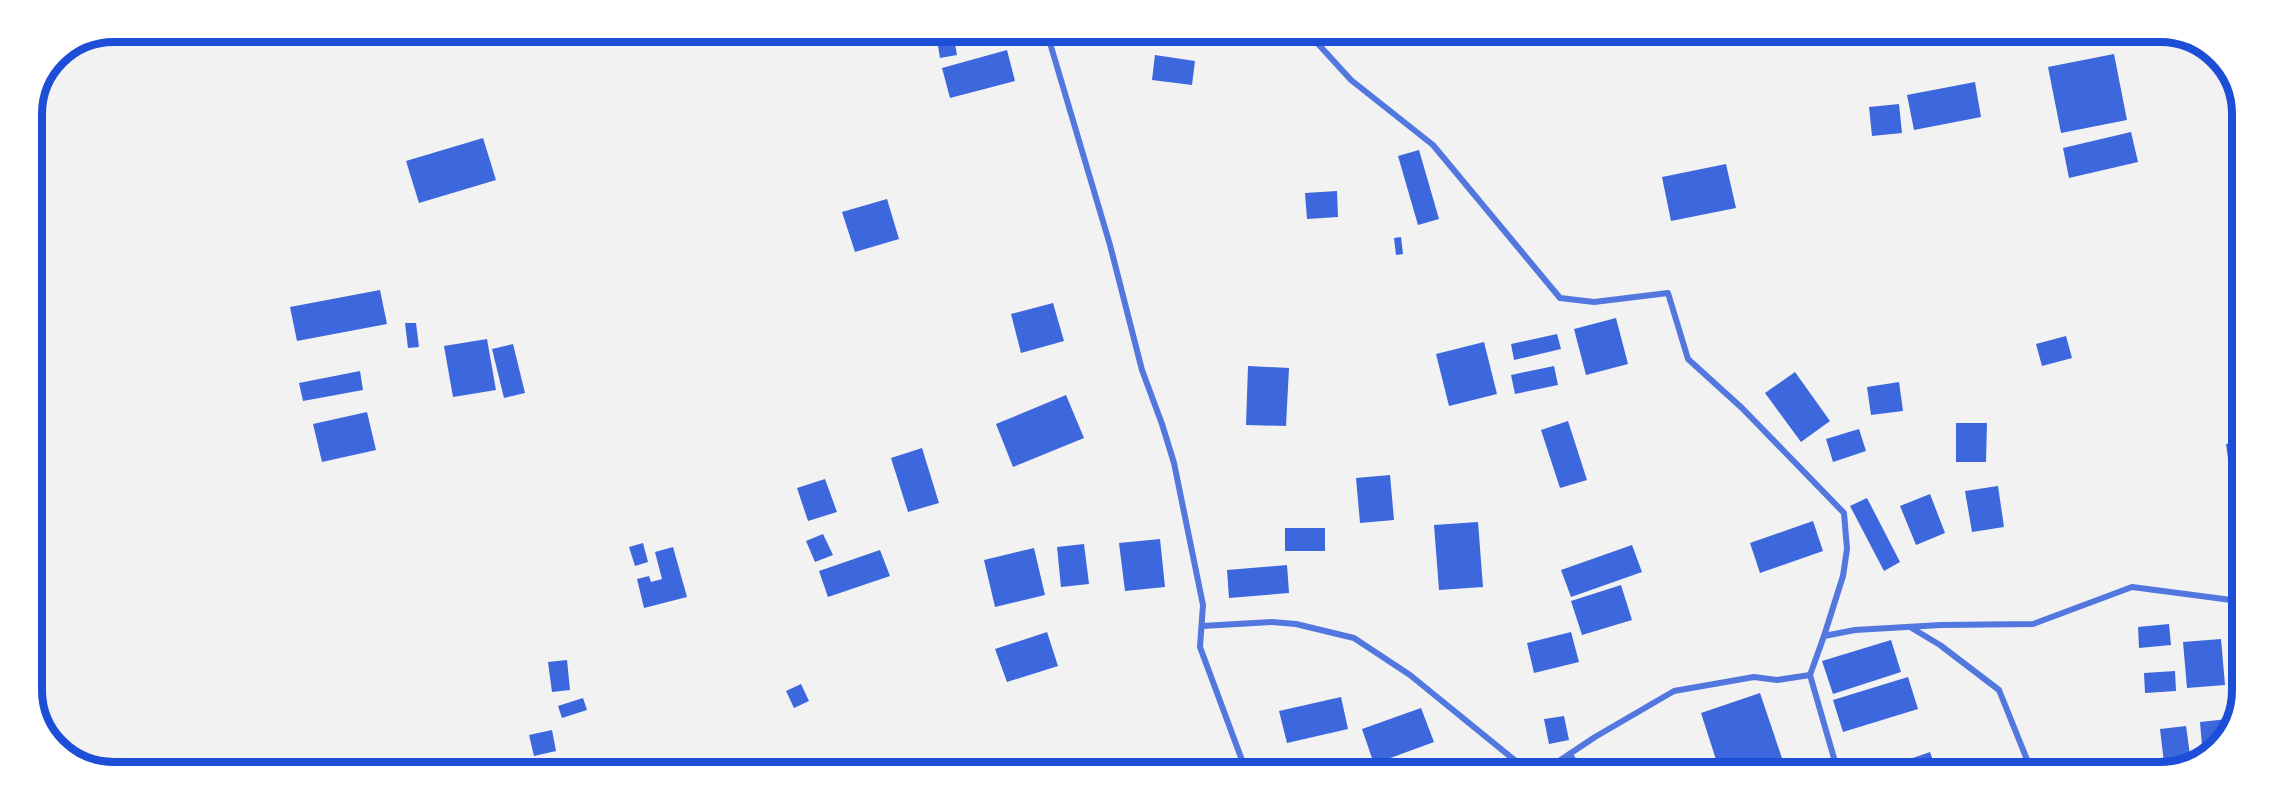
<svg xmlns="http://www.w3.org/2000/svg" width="2274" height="804" viewBox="0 0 2274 804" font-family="Roboto,sans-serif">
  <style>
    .building { fill: #3d67dc }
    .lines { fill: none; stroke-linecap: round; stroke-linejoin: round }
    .minor { stroke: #5277de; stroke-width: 6 }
    .rim { fill: none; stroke: #1d4ed8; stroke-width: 8 }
  </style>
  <rect width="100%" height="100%" fill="#f2f2f2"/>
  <!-- building -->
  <g class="building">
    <polygon points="953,33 957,55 940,58 936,34"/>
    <polygon points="1007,50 1015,81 950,98 942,68"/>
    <polygon points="2114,54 2127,120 2061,133 2048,67"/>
    <polygon points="1155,55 1195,61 1192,85 1152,80"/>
    <polygon points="1975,82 1981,117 1914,130 1907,95"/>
    <polygon points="1899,104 1902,133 1872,136 1869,107"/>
    <polygon points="2131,132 2138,162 2069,178 2063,148"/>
    <polygon points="483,138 496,180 419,203 406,161"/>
    <polygon points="1419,150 1439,219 1418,225 1398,156"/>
    <polygon points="1726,164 1736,208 1671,221 1662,177"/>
    <polygon points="1337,191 1338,217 1307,219 1305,193"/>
    <polygon points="887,199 899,239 855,252 842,212"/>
    <polygon points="1401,237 1403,254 1396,255 1394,238"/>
    <polygon points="380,290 387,324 297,341 290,307"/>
    <polygon points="1053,303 1064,341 1021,353 1011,314"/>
    <polygon points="1616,318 1628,364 1586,375 1574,329"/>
    <polygon points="405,323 416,323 419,347 408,348"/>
    <polygon points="1557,334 1561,349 1514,360 1511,344"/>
    <polygon points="2066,336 2072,358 2042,366 2036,344"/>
    <polygon points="487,339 496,390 453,397 444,346"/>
    <polygon points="1484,342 1497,394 1449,406 1436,354"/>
    <polygon points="513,344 525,393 504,398 492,349"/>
    <polygon points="1248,366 1289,368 1286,426 1246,425"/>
    <polygon points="1554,366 1558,385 1515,394 1511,375"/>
    <polygon points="360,371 363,390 303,401 299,383"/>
    <polygon points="1795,372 1830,421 1801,442 1765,393"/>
    <polygon points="1899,382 1903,411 1871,415 1867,387"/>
    <polygon points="1066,395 1084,438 1013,467 996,424"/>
    <polygon points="367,412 376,450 322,462 313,424"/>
    <polygon points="1568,421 1587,480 1560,488 1541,430"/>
    <polygon points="1956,423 1987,423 1986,462 1956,462"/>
    <polygon points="1859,429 1866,451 1833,462 1826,439"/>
    <polygon points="2240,442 2240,479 2231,480 2226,444"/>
    <polygon points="922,448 939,503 908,512 891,458"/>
    <polygon points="1390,475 1394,520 1360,523 1356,478"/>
    <polygon points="825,479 837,512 808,521 797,488"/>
    <polygon points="1998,486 2004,527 1972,532 1965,491"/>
    <polygon points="1930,494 1945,533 1916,545 1900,506"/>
    <polygon points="1867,498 1900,562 1884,571 1850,506"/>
    <polygon points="1813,521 1823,551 1760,573 1750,543"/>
    <polygon points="1478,522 1483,587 1439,590 1434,525"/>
    <rect x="1285" y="528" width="40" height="23"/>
    <polygon points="823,534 833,555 815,562 806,541"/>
    <polygon points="1160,539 1165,587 1125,591 1119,543"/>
    <polygon points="643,543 648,562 635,566 629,547"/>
    <polygon points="1084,544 1089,584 1061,587 1057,547"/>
    <polygon points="1632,545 1642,572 1571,597 1561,570"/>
    <polygon points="673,547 687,597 644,608 637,579 649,576 651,582 662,579 655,552"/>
    <polygon points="1034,548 1045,595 995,607 984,560"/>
    <polygon points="880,550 890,576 828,597 819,571"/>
    <polygon points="1287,565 1289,593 1229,598 1227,570"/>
    <polygon points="1621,585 1632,620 1582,635 1571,601"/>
    <polygon points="2169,624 2171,645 2139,648 2138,627"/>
    <polygon points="1047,632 1058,666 1007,682 995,649"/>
    <polygon points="1571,632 1579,662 1534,673 1527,643"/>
    <polygon points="2221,639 2225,685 2187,688 2183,642"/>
    <polygon points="1891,640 1901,672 1833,694 1822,661"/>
    <polygon points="567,660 570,690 552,692 548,662"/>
    <polygon points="2175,671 2176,691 2145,693 2144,673"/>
    <polygon points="1908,677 1918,709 1843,732 1833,700"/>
    <polygon points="801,684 809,701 794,708 786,691"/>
    <polygon points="1760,693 1783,761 1752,772 1720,772 1701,713"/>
    <polygon points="1341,697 1348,729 1287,743 1279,711"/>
    <polygon points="583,698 587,710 562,718 558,706"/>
    <polygon points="1421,708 1434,742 1374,764 1362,729"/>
    <polygon points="1564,716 1569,740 1549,744 1544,719"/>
    <polygon points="2237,718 2210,756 2203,758 2200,722"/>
    <polygon points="2186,726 2191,762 2165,771 2160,729"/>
    <polygon points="552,730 556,751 534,756 529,735"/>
    <polygon points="1930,752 1937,772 1873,772"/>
  </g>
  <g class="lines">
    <!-- minor -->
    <g class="minor">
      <polyline points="1047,33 1110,245 1142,370 1162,424 1174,463 1203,605 1200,647 1246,771"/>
      <polyline points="1309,34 1351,80 1433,145 1560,298 1594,302 1668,293 1688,359 1742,408 1844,513 1847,549 1843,576 1824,636"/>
      <polyline points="1202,626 1272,622 1296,624 1354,638 1410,675 1528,771"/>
      <polyline points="1910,627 1940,645 1999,690 2032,772"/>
      <polyline points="1570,754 1579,771"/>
      <polyline points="1544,771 1595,737 1674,691 1754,677 1777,680 1810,675"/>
      <polyline points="1838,772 1810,675 1824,636 1855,630 1941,625 2033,624 2132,587 2239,601"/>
    </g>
  </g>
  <!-- crop -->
  <path d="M0 0H2274V804H0ZM114 42H2160A72 72 0 0 1 2232 114V690A72 72 0 0 1 2160 762H114A72 72 0 0 1 42 690V114A72 72 0 0 1 114 42Z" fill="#fff" fill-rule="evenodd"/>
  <path class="rim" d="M114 42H2160A72 72 0 0 1 2232 114V690A72 72 0 0 1 2160 762H114A72 72 0 0 1 42 690V114A72 72 0 0 1 114 42Z"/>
</svg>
